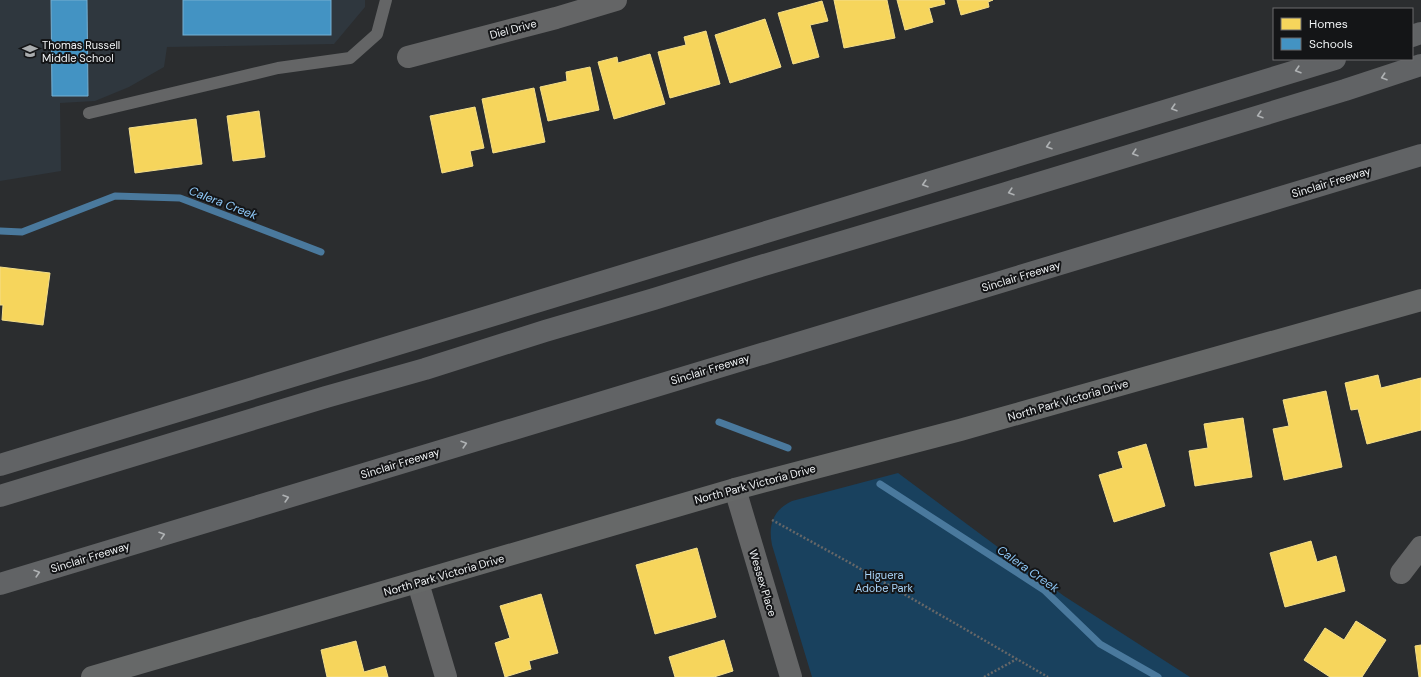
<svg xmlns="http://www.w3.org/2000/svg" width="1421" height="677" viewBox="0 0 1421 677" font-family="'DM Sans',sans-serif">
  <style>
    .built { fill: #2f373e }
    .green { fill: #19415e }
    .homes { fill: #f6d55c; stroke: #f4de8a }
    .schools { fill: #4393c3; stroke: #77b0d2 }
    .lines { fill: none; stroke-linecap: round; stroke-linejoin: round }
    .stream { stroke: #4a799d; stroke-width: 7 }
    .path { stroke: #666768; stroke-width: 2.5; stroke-dasharray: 2 2; stroke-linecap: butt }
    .lane { stroke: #646566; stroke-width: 12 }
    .street { stroke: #646566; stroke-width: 22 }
    .secondary { stroke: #666868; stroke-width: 22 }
    .highway { stroke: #616365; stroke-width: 22 }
    .oneway { stroke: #afb2b4 }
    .labels { text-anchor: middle; stroke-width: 4; stroke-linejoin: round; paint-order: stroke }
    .street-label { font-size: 11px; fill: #eff2f4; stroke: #141517 }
    .poi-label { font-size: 11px; fill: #eff2f4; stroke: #141517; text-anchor: start }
    .park-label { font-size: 11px; fill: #a9d4f8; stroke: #141517 }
    .water-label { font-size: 12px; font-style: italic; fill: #8ec8f7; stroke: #141517 }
  </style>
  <rect width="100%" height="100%" fill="#2b2d2f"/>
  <!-- built -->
  <polygon class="built" points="0,0 365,0 365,7 334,44 167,47 164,67 129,87 95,101 60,103 61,171 0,181"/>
  <!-- green -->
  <path class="green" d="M898,473L1064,596L1190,677H812L772,545C768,525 773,510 792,501Z"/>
  <!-- homes -->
  <g class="homes">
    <polygon points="834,0 887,0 895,38 844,48"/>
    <polygon points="897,0 944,0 945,4 929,8 933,22 905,30"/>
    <polygon points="957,0 993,0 988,2 989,7 961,15"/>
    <polygon points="822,1 828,21 810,25 819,57 793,64 778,13"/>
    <polygon points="765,19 781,67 730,83 715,35"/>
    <polygon points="706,31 720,84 670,98 658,52 686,45 684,37"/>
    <polygon points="650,54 665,104 614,119 598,62 617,57 618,63"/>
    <polygon points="590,67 599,110 548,121 540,87 567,81 566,72"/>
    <polygon points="534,88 545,142 493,153 482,99"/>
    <polygon points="475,107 484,148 470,151 473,166 442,173 430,116"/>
    <polygon points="259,111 265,157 233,161 227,116"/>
    <polygon points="196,119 202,164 135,173 129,128"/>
    <polygon points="0,267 50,273 43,325 2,320 3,305 0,305"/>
    <polygon points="1378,375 1381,388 1421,378 1421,430 1367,444 1358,409 1351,410 1345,383"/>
    <polygon points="1326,391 1342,467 1284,480 1273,429 1289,426 1283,400"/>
    <polygon points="1243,418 1252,477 1195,486 1189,451 1208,448 1204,424"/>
    <polygon points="1146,444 1165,506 1114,522 1099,475 1123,468 1118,452"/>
    <polygon points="1311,541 1317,562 1336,556 1345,591 1285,607 1270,553"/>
    <polygon points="697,548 716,617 655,634 636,565"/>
    <polygon points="541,594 558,653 529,661 531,669 505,677 495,643 510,638 500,606"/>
    <polygon points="1356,621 1386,640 1362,677 1330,677 1304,660 1325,628 1344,640"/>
    <polygon points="724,640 733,671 714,677 675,677 669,657"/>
    <polygon points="356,641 364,672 385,666 388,677 327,677 321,650"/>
    <polygon points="1421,645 1421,677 1419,677 1415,646"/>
  </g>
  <!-- schools -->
  <g class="schools">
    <polygon points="51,0 87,0 88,96 52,96"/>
    <rect x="183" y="0" width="148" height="35"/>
  </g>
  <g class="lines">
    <!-- stream -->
    <g class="stream">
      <polyline points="0,231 22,232 115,196 180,198 321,252"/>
      <polyline points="719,422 788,448"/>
      <polyline points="880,484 1044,590 1100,644 1158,677"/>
    </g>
    <!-- path -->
    <g class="path">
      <polyline points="772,520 852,564 1048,677"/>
      <polyline points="984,677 1017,659"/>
    </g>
    <!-- lane -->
    <polyline class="lane" points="89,113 278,68 350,58 377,34 386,0"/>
    <!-- street -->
    <g class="street">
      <polyline points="408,57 556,18 616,0"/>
      <polyline points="735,489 791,677"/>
      <polyline points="1401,573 1421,547"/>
      <polyline points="418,583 446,677"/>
    </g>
    <!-- secondary -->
    <polyline class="secondary" points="92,677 735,489 960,430 1421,300"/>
    <!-- highway -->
    <g class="highway">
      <polyline points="1412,36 1421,33"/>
      <polyline points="0,465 1335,59"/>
      <polyline points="0,496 326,397 425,369 545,331 654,299 754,268 1006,193 1345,90 1421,65"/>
      <polyline points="0,584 1421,155"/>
    </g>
  </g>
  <!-- one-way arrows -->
  <defs><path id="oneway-chevron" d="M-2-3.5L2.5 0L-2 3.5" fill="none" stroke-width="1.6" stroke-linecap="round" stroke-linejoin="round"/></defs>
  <g class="oneway">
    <use href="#oneway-chevron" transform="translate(1298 70) rotate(163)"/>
    <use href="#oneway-chevron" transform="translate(1384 77) rotate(162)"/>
    <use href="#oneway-chevron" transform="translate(1174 108) rotate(163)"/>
    <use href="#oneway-chevron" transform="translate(1260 115) rotate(163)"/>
    <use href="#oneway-chevron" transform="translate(1049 146) rotate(163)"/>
    <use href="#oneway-chevron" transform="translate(1135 153) rotate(163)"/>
    <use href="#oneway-chevron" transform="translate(925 184) rotate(163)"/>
    <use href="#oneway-chevron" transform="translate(1011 192) rotate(163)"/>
    <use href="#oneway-chevron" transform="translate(464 444) rotate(-17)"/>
    <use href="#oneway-chevron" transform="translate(286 498) rotate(-17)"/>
    <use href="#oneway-chevron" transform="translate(162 535) rotate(-17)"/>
    <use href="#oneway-chevron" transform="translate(37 573) rotate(-17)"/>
  </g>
  <!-- icons -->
  <defs>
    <g id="school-bare" transform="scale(1.2)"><path d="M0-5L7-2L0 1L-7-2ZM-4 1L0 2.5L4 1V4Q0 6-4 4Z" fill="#aaadaf" stroke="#141517" stroke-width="2.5" paint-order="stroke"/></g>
  </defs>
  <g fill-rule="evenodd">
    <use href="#school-bare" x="30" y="51"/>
  </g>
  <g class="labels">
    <!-- street labels -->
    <g class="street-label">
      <text transform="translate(513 29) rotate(-15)" y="4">Diel Drive</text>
      <text transform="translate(1331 182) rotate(-17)" y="4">Sinclair Freeway</text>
      <text transform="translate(1021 276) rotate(-17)" y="4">Sinclair Freeway</text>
      <text transform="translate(710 369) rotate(-17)" y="4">Sinclair Freeway</text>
      <text transform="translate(1068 400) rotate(-16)" y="4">North Park Victoria Drive</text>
      <text transform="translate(400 463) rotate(-17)" y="4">Sinclair Freeway</text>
      <text transform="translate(755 484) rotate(-15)" y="4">North Park Victoria Drive</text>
      <text transform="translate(90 557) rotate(-17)" y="4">Sinclair Freeway</text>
      <text transform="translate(444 575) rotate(-16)" y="4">North Park Victoria Drive</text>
      <text transform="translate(763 583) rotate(73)" y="4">Wessex Place</text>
    </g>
    <!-- poi labels -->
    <g class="poi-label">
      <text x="42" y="49">Thomas Russell<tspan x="42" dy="13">Middle School</tspan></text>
    </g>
    <!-- park labels -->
    <g class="park-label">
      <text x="884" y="579">Higuera<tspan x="884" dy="13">Adobe Park</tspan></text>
    </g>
    <!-- water labels -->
    <g class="water-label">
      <text transform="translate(223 203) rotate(21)" y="4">Calera Creek</text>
      <text transform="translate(1028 569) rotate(35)" y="4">Calera Creek</text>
    </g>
  </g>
  <!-- legend -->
  <rect x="1273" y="8" width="140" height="52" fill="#141517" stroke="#6c6d6f"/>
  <rect x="1281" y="18" width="20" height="12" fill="#f6d55c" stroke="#6c6d6f"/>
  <text x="1309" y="28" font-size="12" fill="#eff2f4">Homes</text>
  <rect x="1281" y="38" width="20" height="12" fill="#4393c3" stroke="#6c6d6f"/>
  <text x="1309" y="48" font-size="12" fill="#eff2f4">Schools</text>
</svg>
